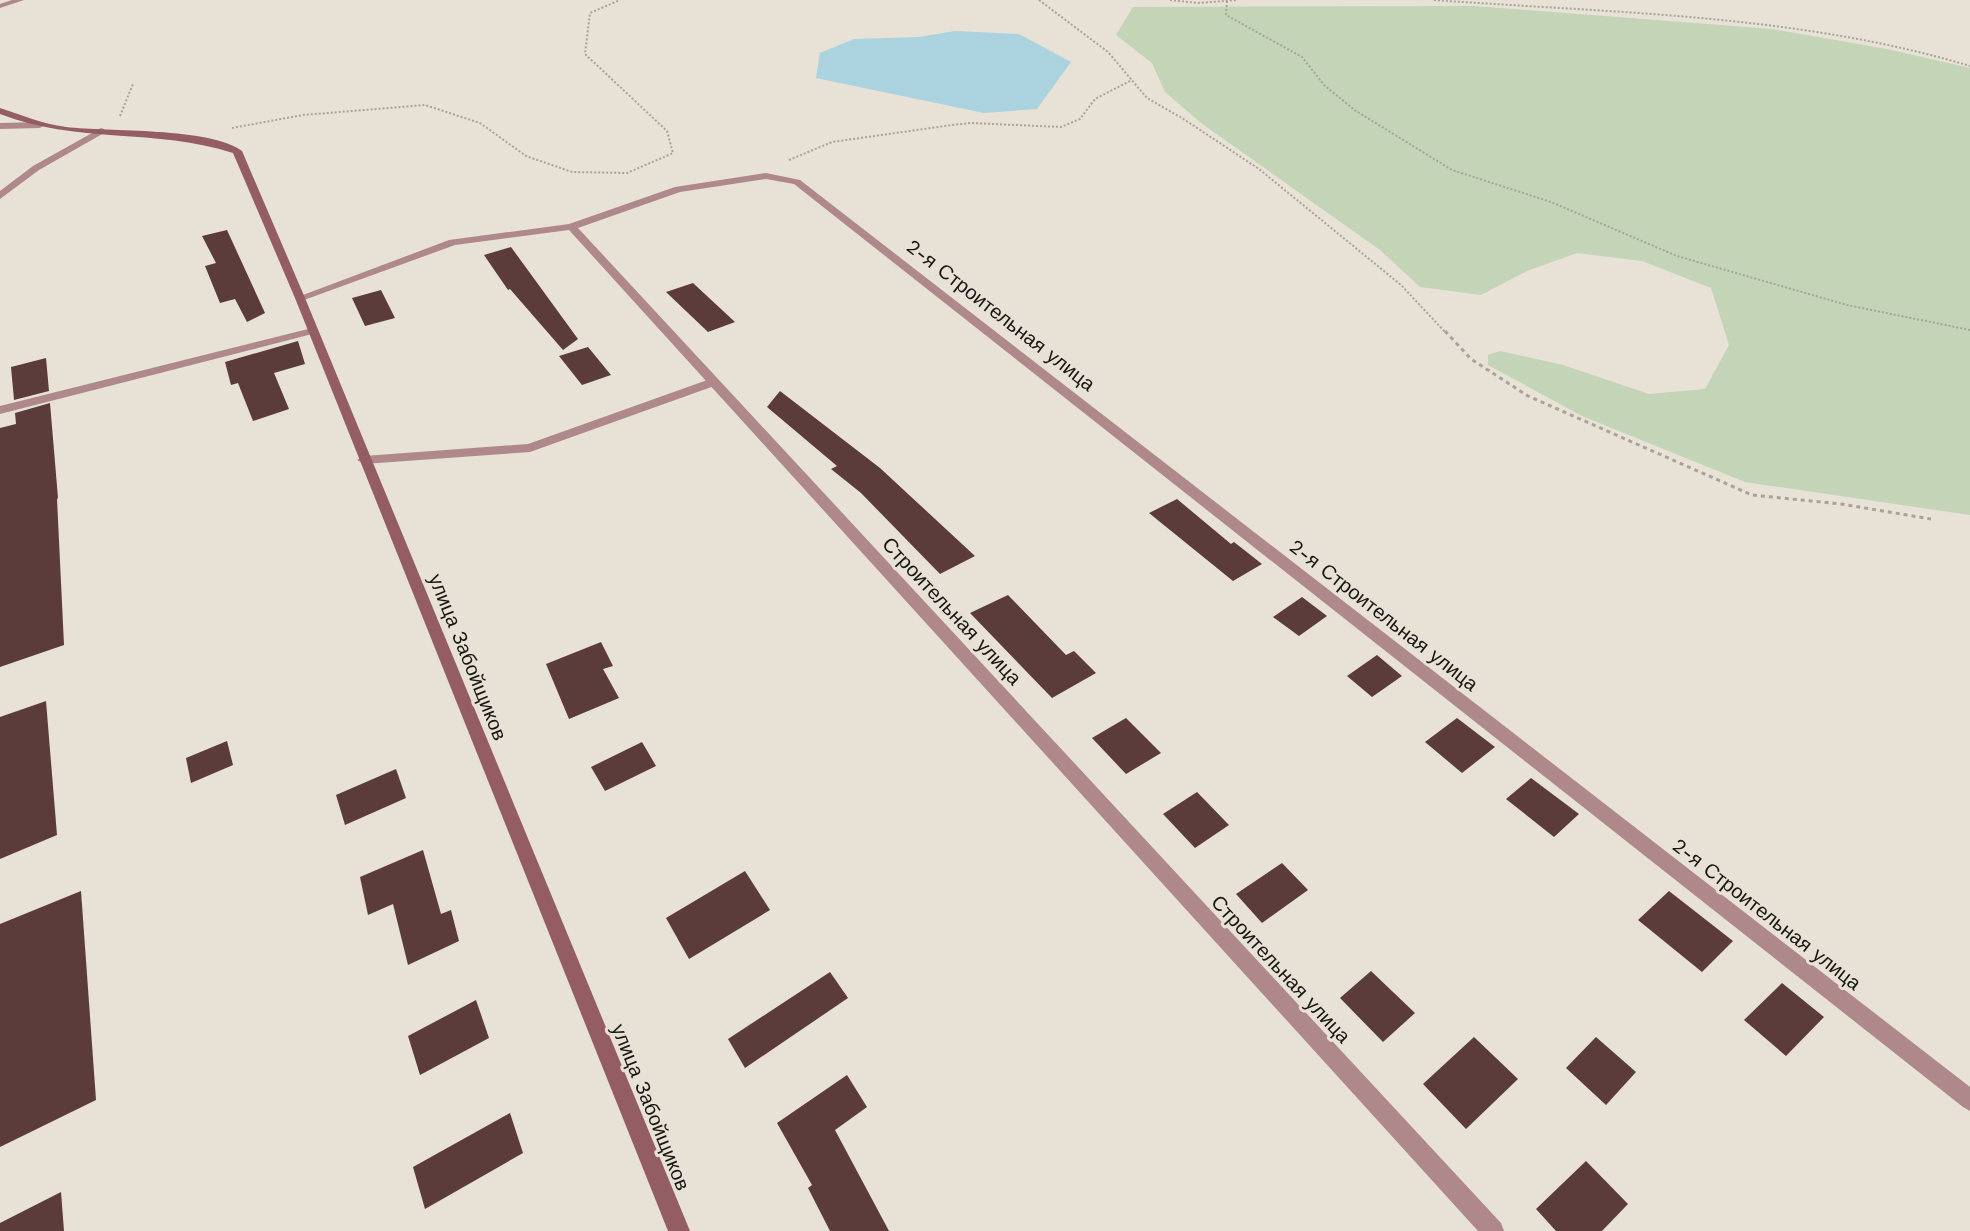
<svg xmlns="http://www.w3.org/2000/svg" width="1970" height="1231" viewBox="0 0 1970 1231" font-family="'Work Sans',sans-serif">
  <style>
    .green { fill: #c4d4b7 }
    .water { fill: #abd3df }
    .building { fill: #5b3c3a }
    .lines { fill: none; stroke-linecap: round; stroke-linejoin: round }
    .path-far1 { stroke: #a8a39a; stroke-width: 2; stroke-dasharray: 2 2; stroke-linecap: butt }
    .path { stroke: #a8a39a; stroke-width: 3; stroke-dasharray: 4 4; stroke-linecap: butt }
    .lane { fill: #af888c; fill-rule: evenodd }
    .street { fill: #af888c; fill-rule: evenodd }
    .secondary { fill: #935d63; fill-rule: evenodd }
    .labels { text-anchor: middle; stroke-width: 6; stroke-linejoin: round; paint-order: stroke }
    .street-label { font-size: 20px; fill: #181613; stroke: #e7e1d6 }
  </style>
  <rect width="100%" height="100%" fill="#e7e1d6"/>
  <!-- green -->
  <polygon class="green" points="1474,6 1772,29 1887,49 1970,68 1970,515 1745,482 1582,416 1488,365 1488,355 1500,351 1563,365 1649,394 1705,389 1729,345 1711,288 1642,261 1577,253 1527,271 1481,295 1420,287 1380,250 1201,123 1165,92 1152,63 1116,35 1133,7"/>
  <!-- water -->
  <polygon class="water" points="955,31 1019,34 1071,62 1037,109 984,113 816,78 820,53 854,39 919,37"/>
  <!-- building -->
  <g class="building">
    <polygon points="227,230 265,313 247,322 235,299 220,303 205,266 216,263 202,236"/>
    <polygon points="511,247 578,339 563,350 510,289 508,290 484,255"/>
    <polygon points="693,283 735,322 708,332 666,292"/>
    <polygon points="381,290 395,318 365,326 352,298"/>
    <polygon points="298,341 305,364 274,373 289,409 253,421 238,383 231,385 225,362"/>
    <polygon points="588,347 611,375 582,385 559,356"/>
    <polygon points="46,358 49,391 14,400 11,367"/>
    <polygon points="780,391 880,468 975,556 940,574 861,493 831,469 837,466 767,407"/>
    <polygon points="50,403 58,498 57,499 64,645 0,667 0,428 16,424 15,413"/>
    <polygon points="1177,499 1231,544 1234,542 1262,564 1233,581 1149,513"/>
    <polygon points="1008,595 1066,655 1074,651 1096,673 1052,698 970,613"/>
    <polygon points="1302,597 1327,616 1299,636 1273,617"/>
    <polygon points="601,642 613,666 603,669 619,698 569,719 546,664"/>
    <polygon points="1377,655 1402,676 1372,697 1347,676"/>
    <polygon points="46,701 57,835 0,859 0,717"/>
    <polygon points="1126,718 1161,753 1126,774 1092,738"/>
    <polygon points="1457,718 1495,747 1462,773 1425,742"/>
    <polygon points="227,741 233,765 191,783 186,758"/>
    <polygon points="642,742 656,766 605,791 591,767"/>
    <polygon points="396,769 406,798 345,825 336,795"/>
    <polygon points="1531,778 1579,814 1554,837 1506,799"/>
    <polygon points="1197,792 1229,825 1195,848 1163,814"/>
    <polygon points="423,850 441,914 451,910 459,941 408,965 393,904 368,915 360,877"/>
    <polygon points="1282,863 1308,890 1262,923 1236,894"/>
    <polygon points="745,871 770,910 689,959 666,918"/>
    <polygon points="81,891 96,1100 0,1147 0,924"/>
    <polygon points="1669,891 1733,941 1702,972 1638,920"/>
    <polygon points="1371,971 1415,1013 1383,1042 1340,998"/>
    <polygon points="830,972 848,998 745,1068 728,1039"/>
    <polygon points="1782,983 1824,1017 1786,1056 1744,1020"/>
    <polygon points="476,1000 489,1038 420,1075 408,1036"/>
    <polygon points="1474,1037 1518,1079 1466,1129 1423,1084"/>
    <polygon points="1596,1037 1636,1072 1606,1105 1566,1068"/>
    <polygon points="847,1075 867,1107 835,1130 889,1231 830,1231 808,1188 812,1185 777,1123"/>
    <polygon points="510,1113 523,1153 425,1209 413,1167"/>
    <polygon points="1586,1161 1628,1204 1602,1231 1556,1231 1536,1209"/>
    <polygon points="61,1192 64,1231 0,1231 0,1223"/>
  </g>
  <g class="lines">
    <!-- path-far1 -->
    <g class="path-far1">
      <polyline points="1039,0 1108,52 1147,98 1182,118 1259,169 1401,285 1446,333"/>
      <polyline points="1170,0 1198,3 1238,0"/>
      <path d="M1434,0C1612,13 1798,14 1970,66"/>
      <polyline points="1227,1 1226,15 1302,57 1325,86 1356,111 1452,170 1551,202 1677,256 1847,305 1970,330"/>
      <polyline points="120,116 133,84"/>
      <polyline points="232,128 303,115 425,105 480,123 526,156 572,172 627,173 673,153 667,131 585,54 590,13 620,0"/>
      <polyline points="789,160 832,142 952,125 971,123 1061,127 1080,119 1095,99 1132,80"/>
    </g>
    <!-- path -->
    <polyline class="path" points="1445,331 1471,359 1528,396 1752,495 1841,504 1931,519"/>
    <!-- lane -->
    <g class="lane">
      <polygon points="12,0 24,0 0,8 0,4"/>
      <polygon points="713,378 719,382 717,385 530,452 364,464 357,460 364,456 528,444"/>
    </g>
    <!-- street -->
    <g class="street">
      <polygon points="0,123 40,122 44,125 40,128 0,129"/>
      <polygon points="101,128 104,129 104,133 39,170 0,199 0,191 33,166"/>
      <polygon points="766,173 800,180 1970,1087 1970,1111 1963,1107 794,184 766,179 680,192 578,228 1501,1223 1504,1231 1478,1231 569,230 455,245 304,300 300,301 295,298 449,240 569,224 675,187"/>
      <polygon points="312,328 318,331 316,333 0,414 0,406"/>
    </g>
    <!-- secondary -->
    <path class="secondary" d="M0,108C22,115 42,124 66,127C108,132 210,127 242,151L305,298L690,1231H668L295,298L233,153C157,128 75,144 0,114Z"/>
  </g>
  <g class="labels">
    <!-- street labels -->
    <g class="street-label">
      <text transform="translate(1001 315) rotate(38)" y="7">2-я Строительная улица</text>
      <text transform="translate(952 611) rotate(47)" y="7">Строительная улица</text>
      <text transform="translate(1384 615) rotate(38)" y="7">2-я Строительная улица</text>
      <text transform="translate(468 657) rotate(68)" y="7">улица Забойщиков</text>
      <text transform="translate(1767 914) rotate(38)" y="7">2-я Строительная улица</text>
      <text transform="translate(1281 969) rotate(47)" y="7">Строительная улица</text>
      <text transform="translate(651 1107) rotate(68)" y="7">улица Забойщиков</text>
    </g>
  </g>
</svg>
